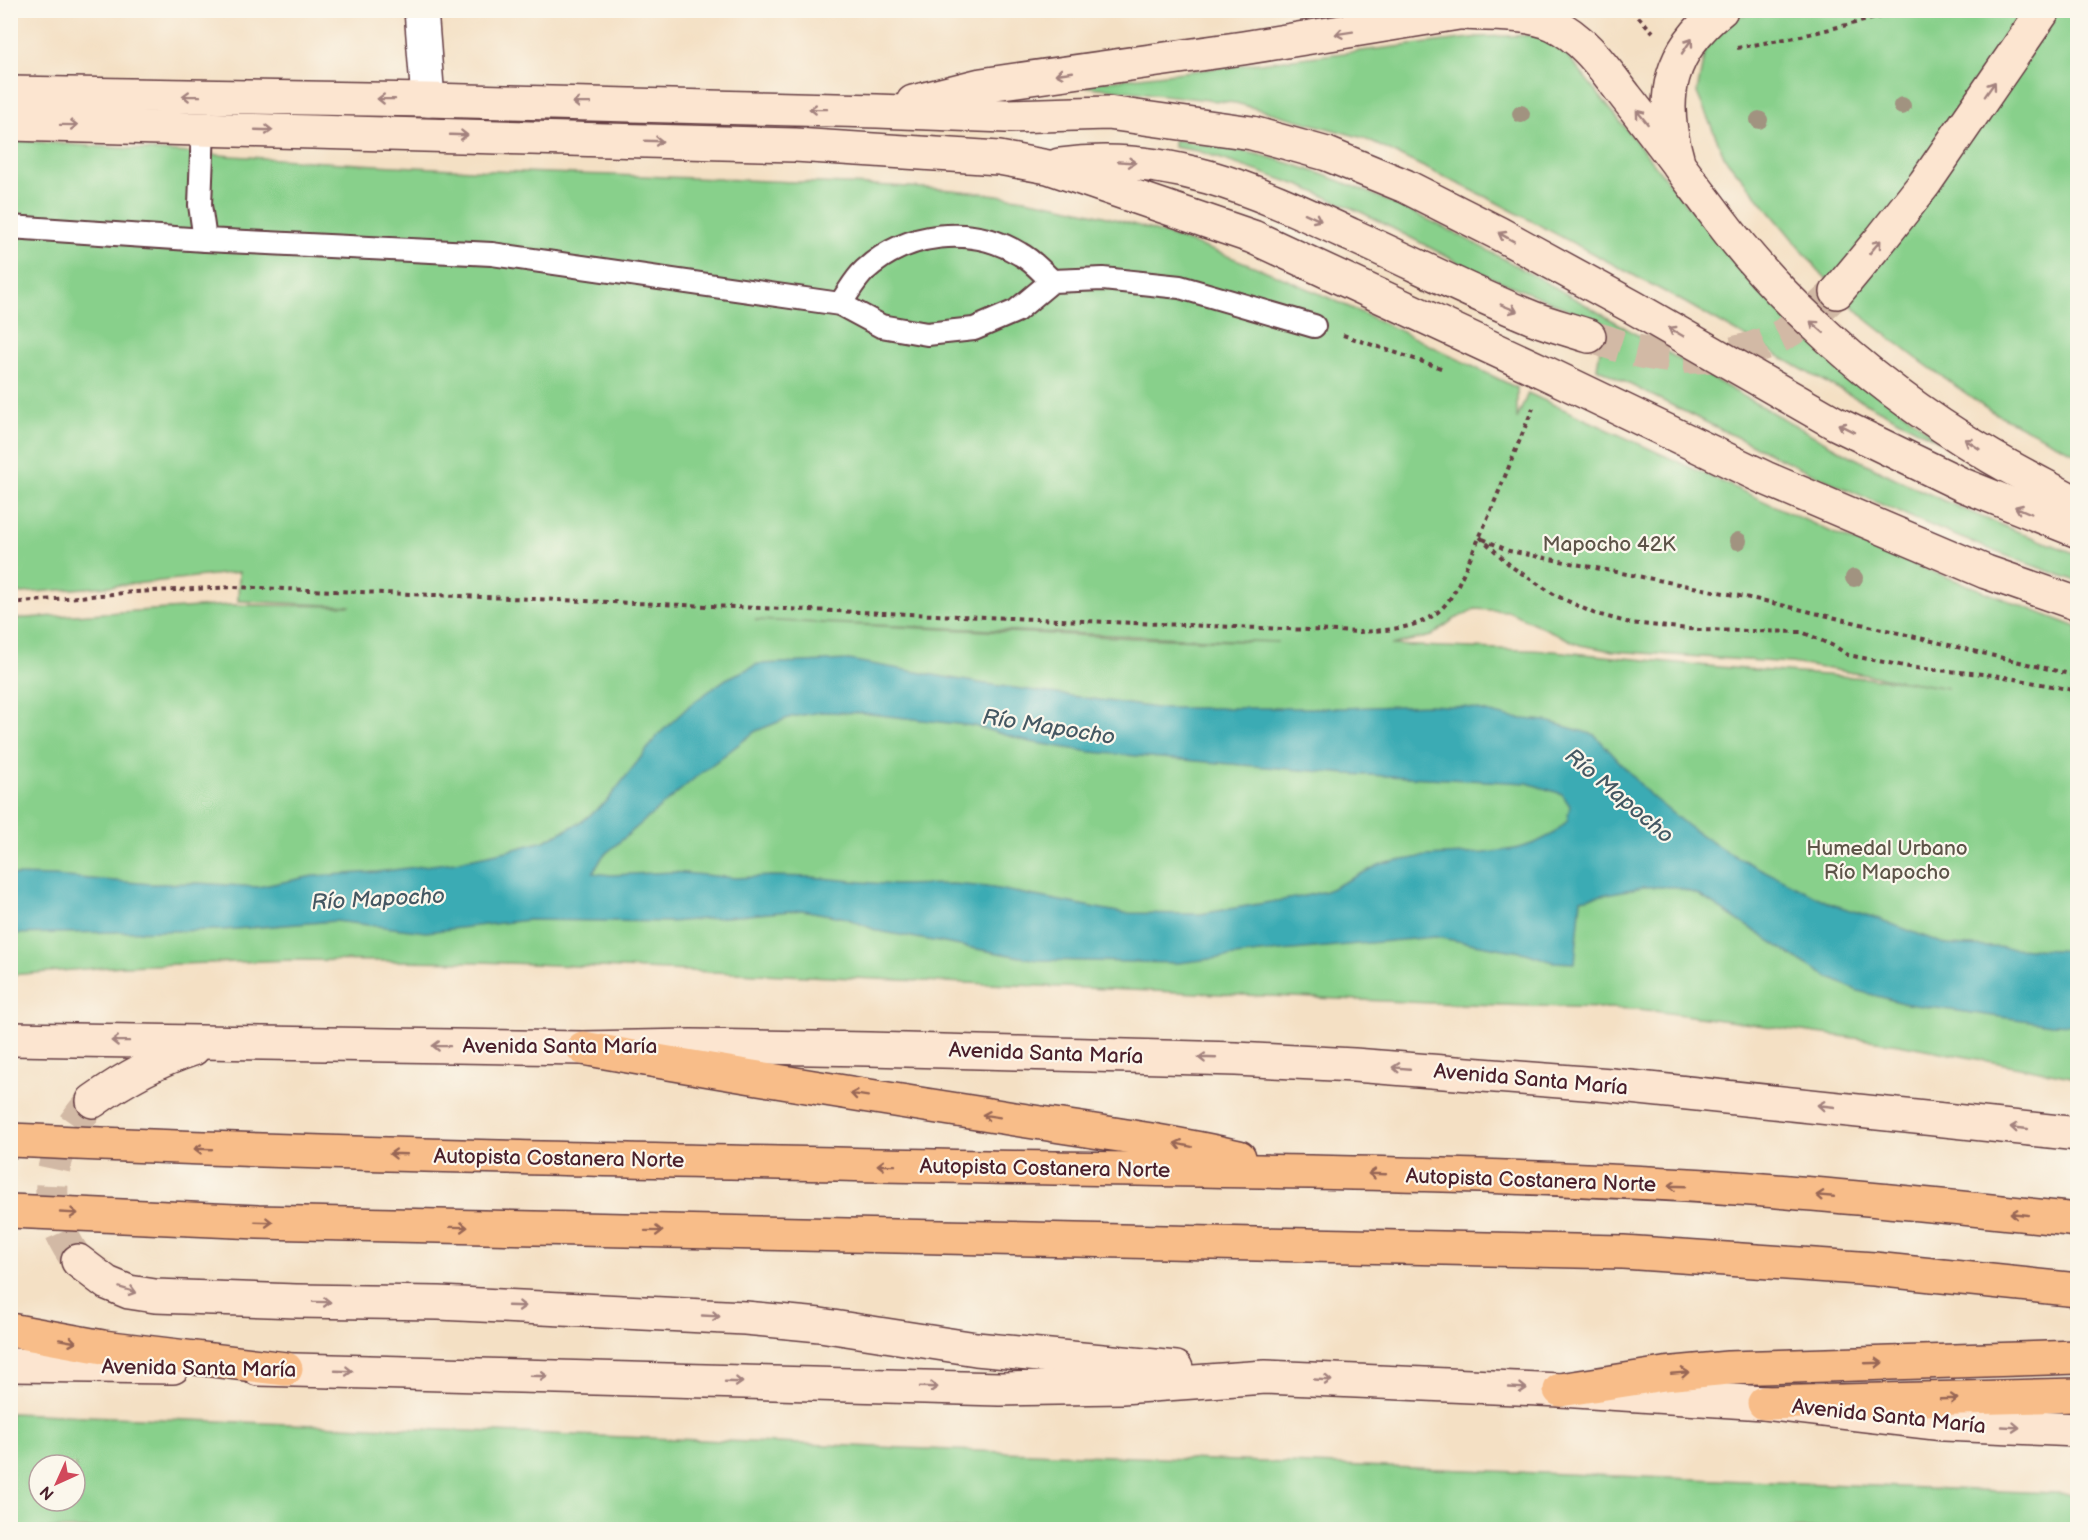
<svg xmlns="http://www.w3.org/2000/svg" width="2088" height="1540" viewBox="0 0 2088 1540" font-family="'Balsamiq Sans',sans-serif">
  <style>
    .green { fill: #88d08b; stroke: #69785b; stroke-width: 1.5; fill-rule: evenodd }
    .water { fill: #3aabb4; stroke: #426570; stroke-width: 1.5; fill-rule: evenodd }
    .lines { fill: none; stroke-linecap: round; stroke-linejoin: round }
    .secondary-tunnel { stroke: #d2b9a5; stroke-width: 33; stroke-dasharray: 33 16; stroke-linecap: butt }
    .service-casing { stroke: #643c42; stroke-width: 26 }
    .minor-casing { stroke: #643c42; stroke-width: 36 }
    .secondary-casing { stroke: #643c42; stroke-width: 36 }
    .primary-casing { stroke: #643c42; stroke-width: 36 }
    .motorway-casing { stroke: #643c42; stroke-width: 36 }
    .path { stroke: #643c42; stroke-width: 4; stroke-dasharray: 4.5 4.5; stroke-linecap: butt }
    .service { stroke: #fff; stroke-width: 22 }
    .minor { stroke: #fff; stroke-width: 33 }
    .secondary { stroke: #fce5d0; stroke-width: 33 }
    .primary { stroke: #f8bd89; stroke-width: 33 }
    .motorway { stroke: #f8bd89; stroke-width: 33 }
    .tree { fill: #a19380 }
    .oneway { stroke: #a3827e }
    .oneway2 { stroke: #986655 }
    .labels { text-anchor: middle; stroke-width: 4.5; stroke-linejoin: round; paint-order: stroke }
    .park-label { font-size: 21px; fill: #5d5448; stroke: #fbf7ec }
    .street-label { font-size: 21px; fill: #4a1f2b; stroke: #fbf7ec }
    .water-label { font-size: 22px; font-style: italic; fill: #445762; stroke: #fbf7ec }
  </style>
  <rect width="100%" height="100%" fill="#fbf7ec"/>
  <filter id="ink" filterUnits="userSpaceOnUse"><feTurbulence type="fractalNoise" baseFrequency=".0167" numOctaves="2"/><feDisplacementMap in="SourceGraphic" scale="12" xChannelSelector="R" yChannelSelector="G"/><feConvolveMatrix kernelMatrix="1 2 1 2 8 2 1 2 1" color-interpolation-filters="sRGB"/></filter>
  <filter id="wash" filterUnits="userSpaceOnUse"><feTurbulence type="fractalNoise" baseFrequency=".008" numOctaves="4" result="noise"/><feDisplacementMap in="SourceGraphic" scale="24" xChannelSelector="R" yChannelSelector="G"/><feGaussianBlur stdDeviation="1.35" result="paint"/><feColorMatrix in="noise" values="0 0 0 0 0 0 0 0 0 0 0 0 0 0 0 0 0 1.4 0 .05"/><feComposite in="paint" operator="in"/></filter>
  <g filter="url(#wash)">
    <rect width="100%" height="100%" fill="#f4e0c4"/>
    <!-- green -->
    <g class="green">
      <polygon points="1763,11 2077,11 2077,454 1991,411 1916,358 1867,320 1820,272 1725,158 1697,93 1705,50 1729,18"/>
      <polygon points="1537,35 1567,55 1667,180 1759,292 1941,442 1812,375 1684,302 1490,199 1363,138 1236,103 1072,85 1479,37"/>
      <path d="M11,140C199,154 387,168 577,174C657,176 737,180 817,183C906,186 992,189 1079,210C1236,247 1374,318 1517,388V419L1528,393L1840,536L2077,627V1078L1899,1044L1639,1009L1430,1003L483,962L292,960L122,966L11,975V619L231,605L351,606L238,601L239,572L134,584L11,594ZM1475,609L1508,611L1580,645L1613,651L1791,663L1948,688L1905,681L1718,667L1553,651L1391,645L1431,636L1453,620ZM755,620L1278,642L1137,638Z"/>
      <path d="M1174,140C1210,146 1248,150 1282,161C1390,194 1488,249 1586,305C1668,353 1750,401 1834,447C1912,489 1994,524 2077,554V581C1911,525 1754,447 1597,368L1604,324L1473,270L1363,213L1301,186L1198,151L1174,147Z"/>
      <path d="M10,1413L2077,1494V1529H11ZM39,1465H75V1501H39Z"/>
    </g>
    <!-- water -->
    <path class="water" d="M849,660L979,683L1157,708H1344L1428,705L1465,707L1512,718L1546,721L1595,735L1651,796L1689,827L1727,852L1831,904L1876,918L1947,945L2077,951V1025L2051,1024L1907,1004L1858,991L1828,977L1799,960L1699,895L1675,887H1643L1581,899L1575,963L1553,962L1526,953L1435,937L1260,953L1178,963L1037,960L878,931L846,918L802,910L671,922L528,920L426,932L335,921L223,930L11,934V875L54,876L152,884L198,883L258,887L313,876L377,872L455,862L507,851L544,841L581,822L606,802L659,734L691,704L726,679L758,664ZM821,712L862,713L974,726L1030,742L1091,752L1347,774L1527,783L1562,794L1570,806L1567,821L1553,834L1535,843L1515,849L1484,853L1426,856L1381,864L1326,891L1300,897L1200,914L1123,913L988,887L953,884L894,885L811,877L771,876L736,878L673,872L611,875L593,873L603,856L696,777L756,731L791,717Z"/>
  </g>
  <g filter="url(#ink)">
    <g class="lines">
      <!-- secondary-tunnel -->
      <g class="secondary-tunnel">
        <path d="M1589,336C1614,344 1640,354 1666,356C1712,361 1764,352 1802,322C1814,313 1826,302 1837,292"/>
        <path d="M78,1261C36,1205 47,1149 93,1101"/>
      </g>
      <!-- service casing -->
      <g class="service-casing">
        <g id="service">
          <polyline points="203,128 200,205 205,240 492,254 840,304 881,326 927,334 974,329 1016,311 1052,281 1103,279 1180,287 1314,326"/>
          <polyline points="10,227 205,240"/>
          <path d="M840,304C848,293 855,279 865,270C907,232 971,224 1020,254C1032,260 1042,272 1052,281"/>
        </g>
      </g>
      <!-- minor casing -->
      <g class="minor-casing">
        <polyline id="minor" points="421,10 428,100"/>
      </g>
      <!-- secondary casing -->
      <g class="secondary-casing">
        <g id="secondary">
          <path d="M1464,13C1492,15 1527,12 1553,24C1585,39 1605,70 1626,97C1658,137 1688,178 1719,219C1746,255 1777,289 1810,320C1864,372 1926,418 1990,456C2019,473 2049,488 2078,504"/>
          <polyline points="10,93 428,100 877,111 1006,116 1108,113 1252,133 1327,154 1405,186 1498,233 1633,307 1835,423 1963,485 2078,531"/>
          <polyline points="913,102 981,85 1243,48 1477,10"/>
          <polyline points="10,124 795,145 999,158 1048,167 1253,237 1548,374 1765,478 1986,572 2078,604"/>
          <path d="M1677,158C1659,96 1670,51 1721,10"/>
          <path d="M1059,165C1169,150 1254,190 1351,235C1411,262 1471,293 1533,318C1551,325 1571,330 1589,336"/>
          <polyline points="1837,292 1881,239 1925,183 2044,10"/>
          <polyline points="10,1039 583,1048 691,1046 869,1049 1236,1059 1354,1065 1611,1085 2078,1134"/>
          <path d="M93,1101C125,1078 156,1061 193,1049"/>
          <polyline points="78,1261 107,1283 129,1292 155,1296 296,1301 439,1303 745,1318 820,1325 976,1349 1176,1368"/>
          <polyline points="10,1365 173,1367"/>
          <polyline points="258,1369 1000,1389 1122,1387 1265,1377 1560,1390 1764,1403 1944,1424 2078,1430"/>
        </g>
      </g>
      <!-- primary casing -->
      <g class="primary-casing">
        <polyline id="primary" points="1560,1390 1664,1374 1728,1368 2078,1357"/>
      </g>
      <!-- motorway casing -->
      <g class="motorway-casing">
        <g id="motorway">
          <path d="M583,1048C716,1072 849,1093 983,1114C1069,1128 1154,1138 1239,1157"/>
          <path d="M10,1140C336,1155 662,1161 988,1167C1237,1171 1487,1172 1736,1188C1850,1196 1964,1208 2078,1220"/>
          <polyline points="10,1211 258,1222 1623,1252 1874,1269 2078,1290"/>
          <polyline points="10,1330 103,1347 286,1369"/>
          <polyline points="1764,1403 2078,1395"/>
        </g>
      </g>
      <!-- path -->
      <g class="path">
        <polyline points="1632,10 1653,32"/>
        <polyline points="1737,48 1801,36 1909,10"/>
        <polyline points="1343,335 1444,369"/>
        <polyline points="1480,537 1512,567 1555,595 1593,613 1630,623 1699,630 1802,632 1836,647 1848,655 1914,668 1994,675 2078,691"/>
        <polyline points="1483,539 1509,551 1765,601 2078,676"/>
        <path d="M10,603L135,592L234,587L1360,632C1386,630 1419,629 1439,611C1455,597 1462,575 1471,556C1493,508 1512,458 1533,408"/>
      </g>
      <!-- service -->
      <use href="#service" class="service"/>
      <!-- minor -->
      <use href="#minor" class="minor"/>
      <!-- secondary -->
      <use href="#secondary" class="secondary"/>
      <!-- primary -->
      <use href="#primary" class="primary"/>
      <!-- motorway -->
      <use href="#motorway" class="motorway"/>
    </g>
    <!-- trees -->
    <g class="tree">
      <circle cx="1902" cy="106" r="9"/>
      <circle cx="1521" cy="114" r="9"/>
      <circle cx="1759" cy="120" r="9"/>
      <circle cx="1738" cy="541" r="9"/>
      <circle cx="1854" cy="578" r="9"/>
    </g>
    <!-- one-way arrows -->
    <defs><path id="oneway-shaft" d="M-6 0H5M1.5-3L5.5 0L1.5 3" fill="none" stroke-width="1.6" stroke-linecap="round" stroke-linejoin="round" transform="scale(1.5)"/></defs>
    <g class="oneway">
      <use href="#oneway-shaft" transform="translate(1344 33) rotate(171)"/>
      <use href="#oneway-shaft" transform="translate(1687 46) rotate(-56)"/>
      <use href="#oneway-shaft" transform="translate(1064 73) rotate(172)"/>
      <use href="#oneway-shaft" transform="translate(1990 89) rotate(-55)"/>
      <use href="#oneway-shaft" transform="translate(191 96) rotate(-179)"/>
      <use href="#oneway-shaft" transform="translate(386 99) rotate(-179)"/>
      <use href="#oneway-shaft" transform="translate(581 103) rotate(-179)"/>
      <use href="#oneway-shaft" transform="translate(818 109) rotate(-179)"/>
      <use href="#oneway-shaft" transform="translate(1642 117) rotate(-129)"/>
      <use href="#oneway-shaft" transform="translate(69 125) rotate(1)"/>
      <use href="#oneway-shaft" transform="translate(264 130) rotate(2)"/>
      <use href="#oneway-shaft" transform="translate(459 135) rotate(2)"/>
      <use href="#oneway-shaft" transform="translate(654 141) rotate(2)"/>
      <use href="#oneway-shaft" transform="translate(1127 162) rotate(4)"/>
      <use href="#oneway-shaft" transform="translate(1313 217) rotate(25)"/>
      <use href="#oneway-shaft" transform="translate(1506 237) rotate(-151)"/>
      <use href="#oneway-shaft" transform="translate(1875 247) rotate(-50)"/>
      <use href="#oneway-shaft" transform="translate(1509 308) rotate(23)"/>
      <use href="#oneway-shaft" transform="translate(1817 327) rotate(-139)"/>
      <use href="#oneway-shaft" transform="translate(1676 332) rotate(-150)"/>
      <use href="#oneway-shaft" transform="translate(1846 428) rotate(-153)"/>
      <use href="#oneway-shaft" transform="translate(1972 444) rotate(-147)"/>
      <use href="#oneway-shaft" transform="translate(2023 510) rotate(-157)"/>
      <use href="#oneway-shaft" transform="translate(120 1041) rotate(-179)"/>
      <use href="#oneway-shaft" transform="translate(441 1046) rotate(-179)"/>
      <use href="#oneway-shaft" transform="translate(1207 1058) rotate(-178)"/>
      <use href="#oneway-shaft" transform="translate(1401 1068) rotate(-175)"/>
      <use href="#oneway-shaft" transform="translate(1826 1106) rotate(-174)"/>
      <use href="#oneway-shaft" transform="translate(2019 1128) rotate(-174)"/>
      <use href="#oneway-shaft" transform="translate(128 1290) rotate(17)"/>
      <use href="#oneway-shaft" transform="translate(322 1302) rotate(1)"/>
      <use href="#oneway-shaft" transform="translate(517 1306) rotate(2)"/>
      <use href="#oneway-shaft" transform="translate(711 1316) rotate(3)"/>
      <use href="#oneway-shaft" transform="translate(344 1371) rotate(2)"/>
      <use href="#oneway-shaft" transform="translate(539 1376) rotate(2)"/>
      <use href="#oneway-shaft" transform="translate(1323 1380) rotate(3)"/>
      <use href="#oneway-shaft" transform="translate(734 1382) rotate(2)"/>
      <use href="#oneway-shaft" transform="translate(929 1387) rotate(2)"/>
      <use href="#oneway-shaft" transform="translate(1518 1388) rotate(3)"/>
      <use href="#oneway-shaft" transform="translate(2011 1427) rotate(3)"/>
    </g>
    <g class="oneway2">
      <use href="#oneway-shaft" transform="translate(859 1095) rotate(-171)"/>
      <use href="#oneway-shaft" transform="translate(991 1116) rotate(-171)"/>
      <use href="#oneway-shaft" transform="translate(1183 1145) rotate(-168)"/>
      <use href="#oneway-shaft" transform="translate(203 1149) rotate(-178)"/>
      <use href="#oneway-shaft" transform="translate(398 1154) rotate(-178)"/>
      <use href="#oneway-shaft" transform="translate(886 1165) rotate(-179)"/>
      <use href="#oneway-shaft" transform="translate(1377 1174) rotate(-178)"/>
      <use href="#oneway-shaft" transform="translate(1677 1186) rotate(-178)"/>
      <use href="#oneway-shaft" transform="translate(1825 1196) rotate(-175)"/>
      <use href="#oneway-shaft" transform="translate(69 1213) rotate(3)"/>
      <use href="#oneway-shaft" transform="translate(2019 1214) rotate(-174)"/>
      <use href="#oneway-shaft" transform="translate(264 1222) rotate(2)"/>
      <use href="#oneway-shaft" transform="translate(459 1227) rotate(1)"/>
      <use href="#oneway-shaft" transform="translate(654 1231) rotate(1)"/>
      <use href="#oneway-shaft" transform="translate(68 1341) rotate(10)"/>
      <use href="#oneway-shaft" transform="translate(1874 1363) rotate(-2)"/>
      <use href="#oneway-shaft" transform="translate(1680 1373) rotate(-5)"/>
      <use href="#oneway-shaft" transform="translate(1949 1399) rotate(-2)"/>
    </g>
  </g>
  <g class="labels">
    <!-- park labels -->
    <g class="park-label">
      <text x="1609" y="551">Mapocho 42K</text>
      <text x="1887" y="855">Humedal Urbano<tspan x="1887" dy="24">Río Mapocho</tspan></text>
    </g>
    <!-- street labels -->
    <g class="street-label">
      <text x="560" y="1053">Avenida Santa María</text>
      <text transform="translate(1046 1053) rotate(2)" y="7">Avenida Santa María</text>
      <text transform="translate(1531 1079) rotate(5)" y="7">Avenida Santa María</text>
      <text transform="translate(559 1158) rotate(1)" y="7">Autopista Costanera Norte</text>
      <text transform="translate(1045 1168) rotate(1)" y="7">Autopista Costanera Norte</text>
      <text transform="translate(1531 1180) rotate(2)" y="7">Autopista Costanera Norte</text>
      <text transform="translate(199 1368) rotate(1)" y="7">Avenida Santa María</text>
      <text transform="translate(1889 1416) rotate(6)" y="7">Avenida Santa María</text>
    </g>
    <!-- water labels -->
    <g class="water-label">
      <text transform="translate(1049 726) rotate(9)" y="8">Río Mapocho</text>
      <text transform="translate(1620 795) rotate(40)" y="8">Río Mapocho</text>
      <text transform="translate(378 898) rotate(-3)" y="8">Río Mapocho</text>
    </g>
  </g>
  <!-- margin -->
  <rect width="2088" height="1540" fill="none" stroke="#fbf7ec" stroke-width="36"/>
  <!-- north arrow -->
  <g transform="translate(57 1483) rotate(225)"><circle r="28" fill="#fbf7ec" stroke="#b4a19f" stroke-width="1.5"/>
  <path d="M0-4.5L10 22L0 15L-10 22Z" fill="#d1495b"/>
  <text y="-9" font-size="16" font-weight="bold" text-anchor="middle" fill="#4a1f2b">N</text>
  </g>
</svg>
